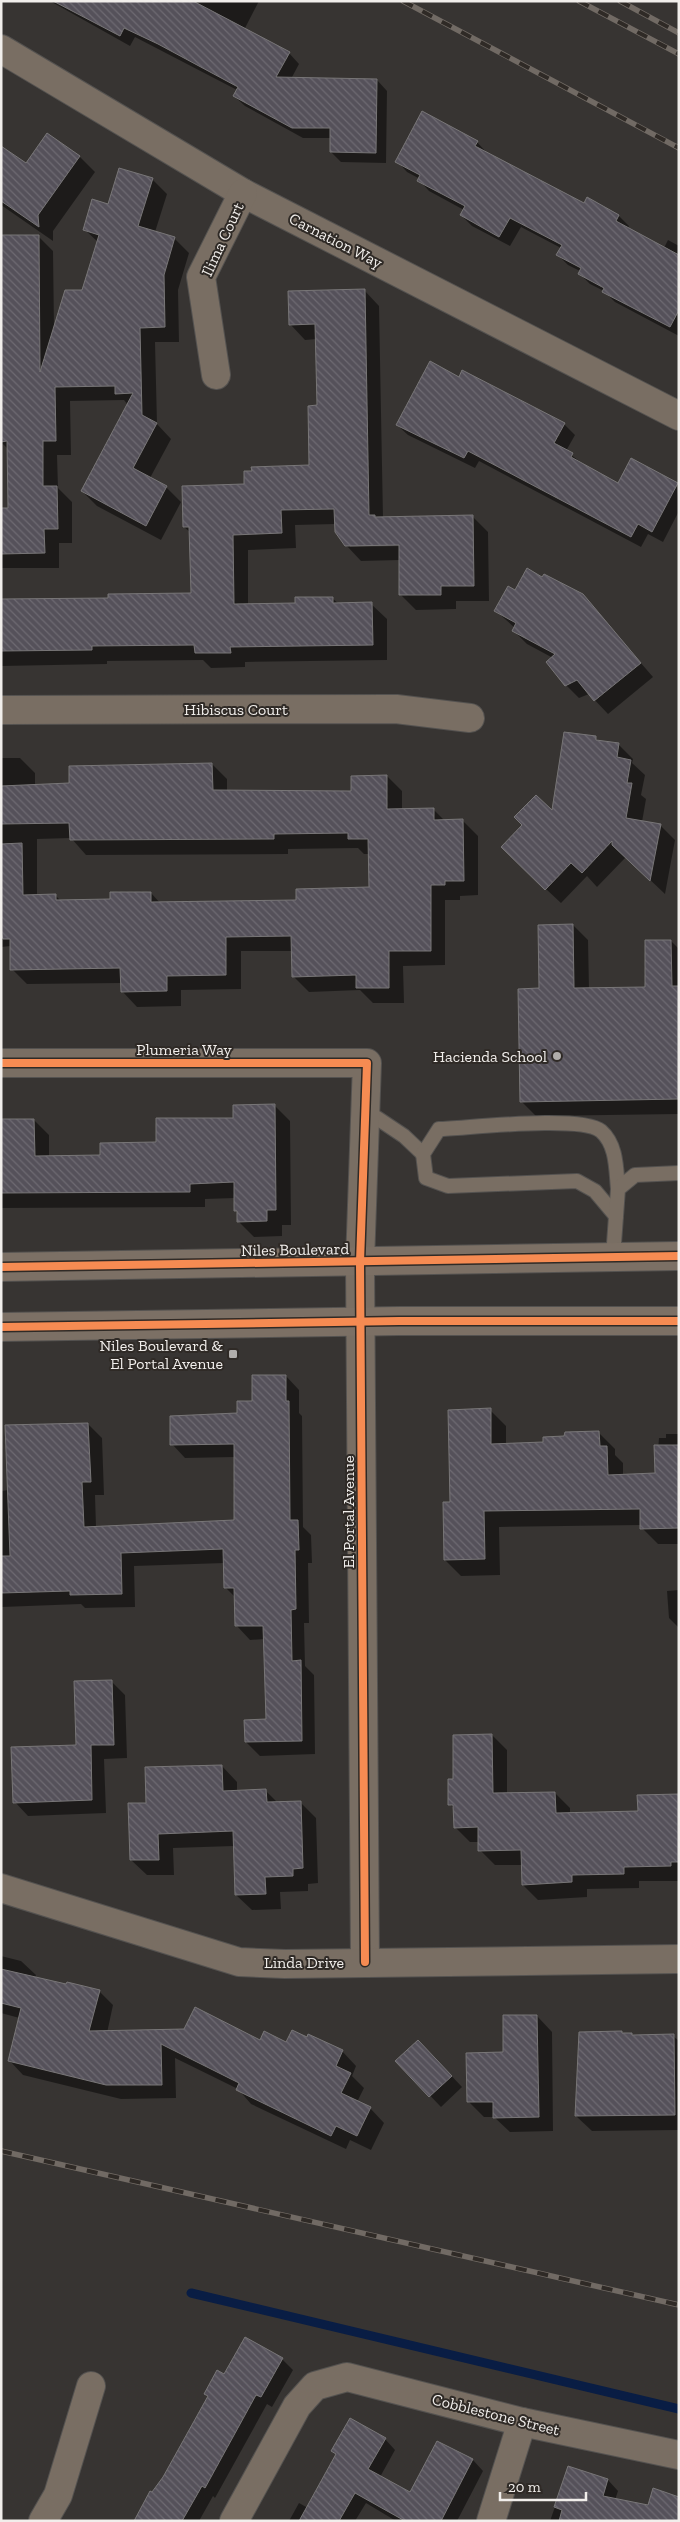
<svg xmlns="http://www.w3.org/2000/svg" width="680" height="2522" viewBox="0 0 680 2522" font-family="'Zilla Slab',serif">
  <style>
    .shadow { fill: #0007; fill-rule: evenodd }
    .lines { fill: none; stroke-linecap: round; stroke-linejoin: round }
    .stream { stroke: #091d44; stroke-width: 9 }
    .building { fill: url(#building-back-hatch); stroke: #787677 }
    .lane-casing { stroke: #545250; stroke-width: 16 }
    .street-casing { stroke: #545250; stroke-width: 30 }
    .secondary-casing { stroke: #545250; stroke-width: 30 }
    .lane { stroke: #796e63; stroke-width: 14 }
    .street { stroke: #796e63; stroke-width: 28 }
    .secondary { stroke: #7c7065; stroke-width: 28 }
    .rail-casing { stroke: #716a64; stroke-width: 5.5 }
    .rail { stroke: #2f2a26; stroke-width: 4; stroke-dasharray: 11; stroke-linecap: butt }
    .cycleway-casing { stroke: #2f2a26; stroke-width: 11 }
    .cycleway { stroke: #f68b52; stroke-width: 8 }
    .poi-dot { fill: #b0adaa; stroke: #2f2a26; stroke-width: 2 }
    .labels { text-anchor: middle; stroke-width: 4; stroke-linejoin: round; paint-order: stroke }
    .street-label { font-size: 16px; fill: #f1eeeb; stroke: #2f2a26 }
    .poi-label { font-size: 16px; fill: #f1eeeb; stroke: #2f2a26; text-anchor: end }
  </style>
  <defs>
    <pattern id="building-back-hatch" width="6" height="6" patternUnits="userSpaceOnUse" patternTransform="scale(1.25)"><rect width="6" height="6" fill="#55515a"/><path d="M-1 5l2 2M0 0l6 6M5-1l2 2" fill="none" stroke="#6e6a72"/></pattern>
  </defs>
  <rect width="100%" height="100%" fill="#373432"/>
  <!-- shadow -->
  <g class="shadow">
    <polygon points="50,1 259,1 244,30 289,53 299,64 291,79 377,80 387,91 386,163 341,162 331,152 331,138 303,138 245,106 234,96 237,90 135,37 130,46"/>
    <polygon points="477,142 487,153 584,205 619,216 629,226 628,229 664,248 668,240 679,246 679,336 615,302 604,291 590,284 579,273 580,271 568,265 558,255 561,248 521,227 510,246 472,226 461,215 464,210 429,191 419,180 420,179 407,172 397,161"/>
    <polygon points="1,149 26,165 79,156 95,172 53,231 53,241 1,205"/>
    <polygon points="152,179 167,194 155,232 174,238 189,253 178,290 179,342 155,342 157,424 171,439 150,478 166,487 181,502 161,540 97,506 82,491 128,405 124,400 70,401 71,455 57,455 58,488 72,502 72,543 59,543 59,568 1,568 1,509 9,509 8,449 1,442 38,236 53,251 54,328 83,292 98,242 84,229 109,205"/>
    <path d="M364,290L379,306L383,518L473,517L488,532L489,601H456V609L416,610L401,595L400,560L361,561L346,545L336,524L295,525L296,548L248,550V605H297L332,598L339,604H371L387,619V660L245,662V667L211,668L203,660L107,661V664L1,666V600L109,599L192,594L191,533L184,527L245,485L310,466L318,407L317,339L305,340L290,324ZM405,544V546L350,547V545Z"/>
    <polygon points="459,378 564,424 575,435 566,451 583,464 619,485 677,484 679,511 663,542 648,534 641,547 479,461 475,468 408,435 397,425"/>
    <polygon points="543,578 582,595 653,677 608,714 589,694 579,698 566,685 553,658 527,644 514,631 515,628 496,611 515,592"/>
    <polygon points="595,738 599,741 618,744 633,759 632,763 645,775 641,795 646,799 642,822 660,825 675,840 665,894 626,857 597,887 587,876 561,903 517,862 553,812"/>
    <path d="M1,758H20L35,773V786L70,784L212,764L227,779V791L353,792L387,776L402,791V810L433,809L445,821L462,820L478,836V895L460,896V900H445V965L403,966L404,1003H373L360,990L309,992L293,976V951H241V989L181,990V1006L137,1007L122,991V983L27,984L12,969L11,946L1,947ZM71,838L86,855L288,854V849L358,848L364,854H370V888L297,902L161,904L151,893L111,900L61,901L56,896H37V839Z"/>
    <polygon points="573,925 588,940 589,989 647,988 671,941 679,949 679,1114 536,1116 521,1101 540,990"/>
    <polygon points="274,1105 290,1121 291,1225 282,1225 282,1236 254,1237 238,1221 235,1198 205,1199 205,1207 1,1208 1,1121 34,1120 49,1135 49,1157 101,1156 158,1143"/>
    <polygon points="286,1376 299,1390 299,1413 302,1416 303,1527 311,1535 312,1563 308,1563 309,1623 304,1623 305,1666 314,1675 315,1754 260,1756 246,1742 268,1720 265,1639 250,1640 237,1626 236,1598 226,1588 225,1563 134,1566 135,1607 85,1608 81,1604 2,1607 1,1491 9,1490 88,1424 102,1438 104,1495 95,1495 96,1527 236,1521 235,1457 185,1458 172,1444 238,1414"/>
    <polygon points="490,1410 506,1426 506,1444 545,1444 599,1433 615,1449 615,1455 623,1463 623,1475 656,1474 659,1438 666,1438 666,1434 679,1434 679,1544 658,1544 642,1528 642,1525 499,1527 500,1575 461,1576 445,1560 451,1503"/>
    <polygon points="679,1590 679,1628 669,1618 667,1591"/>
    <polygon points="111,1681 125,1695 127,1758 104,1759 106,1813 28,1816 15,1802 77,1746"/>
    <polygon points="492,1735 507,1750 507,1794 555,1793 570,1808 570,1814 639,1812 679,1795 679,1881 639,1881 639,1888 587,1889 587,1897 538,1900 523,1885 523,1865 495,1865 480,1850 480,1842 470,1842 455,1827 455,1809 449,1804 454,1780"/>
    <polygon points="222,1766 237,1782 237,1792 266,1791 278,1803 300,1802 316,1818 318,1883 308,1884 308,1891 280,1892 281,1909 252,1910 236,1895 234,1846 173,1848 174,1875 147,1875 131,1860 147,1804"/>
    <polygon points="1,1956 21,1961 36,1975 35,1978 99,1991 113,2005 107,2033 261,2041 342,2051 356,2066 352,2076 364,2088 357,2102 370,2108 384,2123 371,2150 350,2140 346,2149 251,2104 238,2089 175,2058 176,2098 121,2099 23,2075 9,2060 75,2033 1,2013"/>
    <polygon points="537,2016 552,2032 553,2131 510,2132 494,2117 484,2117 469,2102 504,2053"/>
    <polygon points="623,2034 673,2036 679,2041 679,2130 592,2131 576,2116"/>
    <polygon points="429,2052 462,2087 441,2107 397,2061"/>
    <polygon points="282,2359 293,2370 272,2407 267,2404 215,2498 213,2496 199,2521 135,2521 164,2477 209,2397 205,2394 225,2376"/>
    <polygon points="385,2439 395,2450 380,2477 410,2494 438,2442 473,2460 483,2471 457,2521 396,2521 366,2503 355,2521 289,2521 299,2503 308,2508 337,2455 333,2451"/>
    <polygon points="569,2467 608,2480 618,2491 615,2500 648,2507 679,2521 550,2521"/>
  </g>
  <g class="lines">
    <!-- stream -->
    <polyline class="stream" points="191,2293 679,2409"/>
  </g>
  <!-- building -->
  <g class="building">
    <polygon points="53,1 193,1 290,52 276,77 377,79 376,153 330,152 330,128 292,128 233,96 238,87 158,44 124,28 120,36"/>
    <polygon points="422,111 478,141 475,146 584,203 587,197 619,215 616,221 679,255 679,310 670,327 602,292 604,288 578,274 581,268 556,255 562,245 510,218 499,237 460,215 465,206 417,181 420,175 395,162"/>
    <polygon points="47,133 80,156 38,215 39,227 1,201 1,146 26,163"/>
    <polygon points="119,168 153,178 138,226 175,237 164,275 165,327 140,328 142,415 157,423 133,468 167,486 146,526 81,491 133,393 115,394 115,386 55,387 56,441 43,441 43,486 57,486 58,529 44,529 45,553 1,554 1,508 8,508 7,441 1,442 1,235 39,235 40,372 65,290 82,290 99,235 83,230 92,199 108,204"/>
    <polygon points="365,289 369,515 375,515 375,517 473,515 474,586 441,586 441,595 399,595 399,545 345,546 335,532 334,509 281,510 282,533 233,535 234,604 295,603 295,597 333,597 333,603 372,602 373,645 230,647 231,653 195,653 194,645 92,646 92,650 1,651 1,599 108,598 108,594 191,593 189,527 183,527 182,486 244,484 244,471 252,471 251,467 309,465 308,406 317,405 315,324 289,325 288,291"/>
    <polygon points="430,361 459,377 462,370 565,423 554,443 573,453 571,457 618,483 631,458 678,483 652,532 638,524 631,537 468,451 464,458 396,425"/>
    <polygon points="527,568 542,577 544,574 583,594 641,663 594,701 577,680 565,686 546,662 555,654 512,631 516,623 494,611 508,586 515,590"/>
    <polygon points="564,732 596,736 596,740 619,743 617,757 631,760 627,783 632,783 626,818 661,824 650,881 612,845 612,841 582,873 571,863 545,890 501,847 522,825 514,817 536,795 552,810"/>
    <polygon points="212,763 213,790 351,791 351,776 387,775 387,809 434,808 434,820 463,819 464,881 445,881 445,885 431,885 431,951 389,951 389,988 356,988 356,975 292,977 291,936 226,937 226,975 167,976 167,991 121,992 120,968 10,970 10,939 3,939 1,932 1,844 22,843 23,895 56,894 56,900 110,899 110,892 151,892 151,902 296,900 296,889 369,887 368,839 348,839 348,833 274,834 274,839 70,840 69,823 1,824 1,786 69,783 69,766"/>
    <polygon points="573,924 574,988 645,987 645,940 671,940 672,986 679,986 679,1099 520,1102 518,989 539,988 538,925"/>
    <polygon points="275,1104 276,1210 267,1210 267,1221 237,1222 237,1211 234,1211 234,1182 190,1184 190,1192 1,1193 1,1119 34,1119 35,1156 100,1155 100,1143 156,1142 156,1118 233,1118 233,1105"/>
    <polygon points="252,1375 286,1375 286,1401 289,1401 290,1520 298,1520 299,1550 295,1550 296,1609 291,1610 292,1661 301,1660 302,1741 245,1742 244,1720 266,1719 263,1626 235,1626 234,1588 224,1588 223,1549 121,1553 122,1594 70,1595 70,1591 1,1593 1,1556 10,1556 5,1425 88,1423 91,1482 82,1482 84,1527 234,1520 234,1444 170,1445 170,1416 237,1413 237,1401 252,1401"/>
    <polygon points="491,1408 491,1444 543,1442 543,1437 564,1436 565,1432 599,1431 600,1446 607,1446 608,1475 655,1473 654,1445 679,1445 679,1528 640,1529 640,1509 484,1511 485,1559 444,1560 443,1502 450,1502 448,1410"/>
    <polygon points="112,1680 114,1745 91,1745 92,1800 13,1803 11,1747 76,1745 74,1681"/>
    <polygon points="492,1734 493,1793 555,1792 556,1813 638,1811 637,1795 679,1794 679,1862 671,1862 671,1866 624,1867 624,1874 572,1875 572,1882 522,1885 521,1850 478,1851 478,1827 454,1828 453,1805 448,1805 448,1779 453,1779 453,1735"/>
    <polygon points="222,1765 223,1791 266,1789 267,1802 301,1801 303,1868 293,1869 293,1876 265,1877 266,1894 235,1895 233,1831 158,1834 159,1860 130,1860 128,1803 146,1803 145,1767"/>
    <polygon points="1,1969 66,1984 67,1982 100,1990 89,2031 184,2029 195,2007 260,2040 264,2031 286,2042 292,2030 307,2037 308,2034 343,2050 336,2066 351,2073 341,2093 371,2107 357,2136 336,2126 331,2136 236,2090 239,2083 161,2044 162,2085 106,2085 8,2061 21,2008 1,2003"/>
    <polygon points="503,2015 537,2015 539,2117 493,2118 493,2102 467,2102 466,2053 503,2052"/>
    <polygon points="622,2031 622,2033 632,2033 632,2035 674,2034 675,2115 575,2116 579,2032"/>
    <polygon points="418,2040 452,2076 429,2097 395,2061"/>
    <polygon points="245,2337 283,2358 261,2397 256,2395 205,2488 202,2486 182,2521 134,2521 150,2491 152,2492 163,2477 208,2396 204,2394 217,2370 224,2374"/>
    <polygon points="350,2418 386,2438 368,2469 410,2492 437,2441 473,2459 441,2521 405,2521 355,2493 339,2521 299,2521 336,2454 331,2451"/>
    <polygon points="568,2466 608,2479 603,2496 648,2505 653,2488 679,2497 679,2521 559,2521 562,2510 554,2507"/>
  </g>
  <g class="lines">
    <!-- lane casing -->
    <g class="lane-casing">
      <g id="lane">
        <polyline points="365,1119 377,1118 404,1136 423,1154"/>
        <path d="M616,1216L595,1191L577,1181L448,1186L426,1178L423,1154L439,1129C469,1128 581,1115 601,1131C617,1145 616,1169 618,1189"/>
        <polyline points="613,1257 618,1189 635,1175 679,1173"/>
      </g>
    </g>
    <!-- street casing -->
    <g class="street-casing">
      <g id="street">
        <polyline points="1,49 243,193 679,416"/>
        <polyline points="216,375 201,277 243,193"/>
        <polyline points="1,710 396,709 470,718"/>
        <polyline points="1,1063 367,1063 360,1262 365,1962"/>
        <polyline points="1,1888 239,1962 285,1964 679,1959"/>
        <polyline points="43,2521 58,2495 91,2386"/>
        <polyline points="234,2521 297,2406 315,2386 347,2377 522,2422 679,2455"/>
        <polyline points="491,2521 522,2422"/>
      </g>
    </g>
    <!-- secondary casing -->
    <g class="secondary-casing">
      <g id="secondary">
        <polyline points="1,1267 679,1256"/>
        <polyline points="1,1327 399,1321 679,1321"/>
      </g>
    </g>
    <!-- lane -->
    <use href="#lane" class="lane"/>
    <!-- street -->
    <use href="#street" class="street"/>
    <!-- secondary -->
    <use href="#secondary" class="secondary"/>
    <!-- rail casing -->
    <g class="rail-casing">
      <g id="rail">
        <polyline points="403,1 679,148"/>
        <polyline points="579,1 679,54"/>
        <polyline points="620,1 679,33"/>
        <polyline points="1,2151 679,2305"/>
      </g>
    </g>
    <!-- rail -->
    <use href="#rail" class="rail"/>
    <!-- cycleway casing -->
    <g class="cycleway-casing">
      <g id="cycleway">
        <polyline points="1,1063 367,1063 360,1262 365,1962"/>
        <polyline points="1,1267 679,1256"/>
        <polyline points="1,1327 399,1321 679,1321"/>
      </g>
    </g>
    <!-- cycleway -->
    <use href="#cycleway" class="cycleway"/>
  </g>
  <!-- markers -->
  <g class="poi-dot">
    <circle cx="557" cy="1056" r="5"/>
    <rect x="228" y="1349" width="10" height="10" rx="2.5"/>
  </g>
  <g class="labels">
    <!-- street labels -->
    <g class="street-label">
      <text transform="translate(222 239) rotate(-65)" y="6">Ilima Court</text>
      <text transform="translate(336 240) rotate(27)" y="6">Carnation Way</text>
      <text x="236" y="715">Hibiscus Court</text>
      <text x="184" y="1055">Plumeria Way</text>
      <text transform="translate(295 1249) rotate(-1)" y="6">Niles Boulevard</text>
      <text transform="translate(348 1512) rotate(-90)" y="6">El Portal Avenue</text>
      <text x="304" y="1968">Linda Drive</text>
      <text transform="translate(496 2414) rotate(14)" y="6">Cobblestone Street</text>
    </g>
    <!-- poi labels -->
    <g class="poi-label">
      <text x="547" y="1062">Hacienda School</text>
      <text x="223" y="1351">Niles Boulevard &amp;<tspan x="223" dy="18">El Portal Avenue</tspan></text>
    </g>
  </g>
  <!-- border -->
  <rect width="680" height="2522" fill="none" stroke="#f1eeeb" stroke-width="5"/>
  <!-- scale -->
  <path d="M500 2492v8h86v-8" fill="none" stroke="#f1eeeb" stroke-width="2.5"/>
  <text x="508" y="2492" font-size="15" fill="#f1eeeb" stroke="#2f2a26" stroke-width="4" paint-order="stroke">20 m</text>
</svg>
